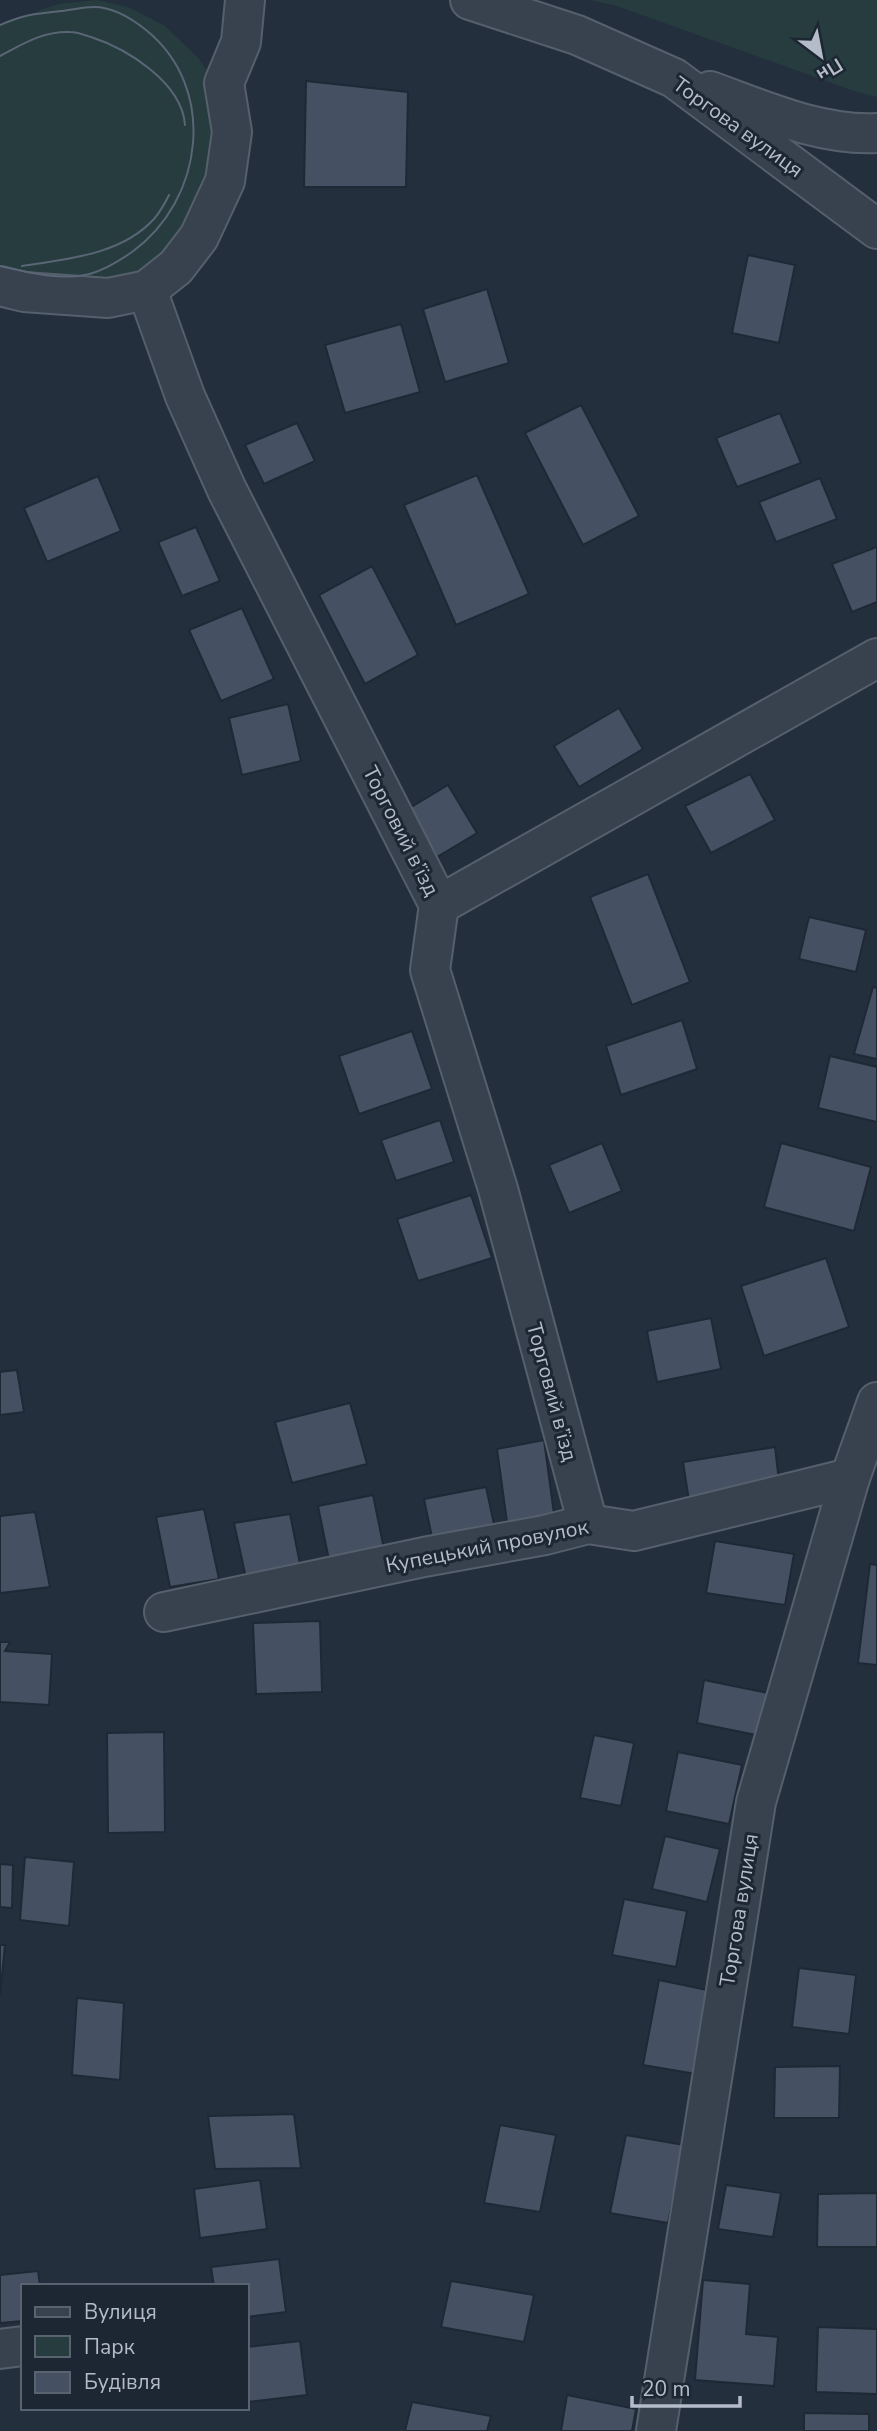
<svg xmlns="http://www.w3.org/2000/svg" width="877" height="2431" viewBox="0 0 877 2431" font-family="'Nunito Sans',sans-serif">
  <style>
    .green { fill: #263c3f }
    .building { fill: #455162; stroke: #1f2835; stroke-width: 2 }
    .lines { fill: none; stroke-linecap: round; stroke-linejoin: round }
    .minor-casing { stroke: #565f6c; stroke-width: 42 }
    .minor { stroke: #38414e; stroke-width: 38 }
    .tram { stroke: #5a6575; stroke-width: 2 }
    .labels { text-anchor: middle; stroke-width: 6; stroke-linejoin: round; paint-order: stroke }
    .street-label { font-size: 21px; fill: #b4bcc9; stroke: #1d2633 }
  </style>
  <rect width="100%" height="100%" fill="#242f3e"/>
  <!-- green -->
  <g class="green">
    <polygon points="97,0 128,7 165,26 198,58 220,88 225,181 151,286 0,286 0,25 58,4"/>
    <polygon points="590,0 877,0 877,97 854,91 617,6"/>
  </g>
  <!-- building -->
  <g class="building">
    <polygon points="306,81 408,92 406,187 304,187"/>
    <polygon points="748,255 795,265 779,343 732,333"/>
    <polygon points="487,289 509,363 445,382 423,309"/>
    <polygon points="401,324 420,392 345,413 325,345"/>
    <polygon points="581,405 639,516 583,545 525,433"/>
    <polygon points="780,413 801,463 737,487 716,438"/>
    <polygon points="297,423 315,461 264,484 245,445"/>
    <polygon points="477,475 529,594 456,625 404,505"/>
    <polygon points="98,476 121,531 47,562 24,508"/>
    <polygon points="820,478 837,519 776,542 759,502"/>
    <polygon points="196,527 220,581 182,596 158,542"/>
    <polygon points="877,547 877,602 852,612 832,564"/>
    <polygon points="372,566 418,655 365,684 319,595"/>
    <polygon points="242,608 274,679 221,701 189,630"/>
    <polygon points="288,704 301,761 242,775 229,718"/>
    <polygon points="619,708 643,749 579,787 554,746"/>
    <polygon points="750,774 775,820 711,853 685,806"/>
    <polygon points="448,785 477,833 437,857 408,809"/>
    <polygon points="648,874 690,982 632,1005 590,897"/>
    <polygon points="809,917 866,930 856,972 799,959"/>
    <polygon points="873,987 877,988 877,1059 854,1054"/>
    <polygon points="682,1020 697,1069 621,1095 606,1046"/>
    <polygon points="412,1031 432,1089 359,1114 339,1056"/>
    <polygon points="830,1056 877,1067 877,1122 818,1108"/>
    <polygon points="440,1120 454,1162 396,1181 381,1140"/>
    <polygon points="602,1143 622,1191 569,1213 549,1165"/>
    <polygon points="781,1143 871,1167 854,1231 764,1207"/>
    <polygon points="471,1195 492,1258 418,1281 397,1219"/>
    <polygon points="826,1258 849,1327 764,1356 741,1286"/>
    <polygon points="711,1318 721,1369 657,1382 647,1331"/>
    <polygon points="17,1370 24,1412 0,1415 0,1372"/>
    <polygon points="350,1403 367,1464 292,1483 275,1422"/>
    <polygon points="544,1440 555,1521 508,1529 497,1449"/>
    <polygon points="775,1447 780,1490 689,1501 683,1462"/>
    <polygon points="486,1487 495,1529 433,1542 424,1499"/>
    <polygon points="373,1495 384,1549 329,1560 318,1506"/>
    <polygon points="204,1509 219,1579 170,1587 156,1517"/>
    <polygon points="35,1512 50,1587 0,1593 0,1516"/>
    <polygon points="290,1514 301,1569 246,1578 234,1523"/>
    <polygon points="715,1541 794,1554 785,1605 706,1593"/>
    <polygon points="870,1564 877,1565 877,1665 858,1663"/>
    <polygon points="320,1621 322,1692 256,1694 253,1623"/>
    <polygon points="0,1642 10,1642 5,1651 52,1654 49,1705 0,1702"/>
    <polygon points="704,1680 768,1693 761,1736 697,1723"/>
    <polygon points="164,1732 165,1832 108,1833 107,1733"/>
    <polygon points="594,1735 634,1743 621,1806 580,1798"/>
    <polygon points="678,1752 742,1765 729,1824 666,1811"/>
    <polygon points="665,1836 720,1849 707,1902 652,1889"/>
    <polygon points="25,1857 74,1862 69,1926 20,1920"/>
    <polygon points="0,1864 13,1865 12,1908 0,1907"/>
    <polygon points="624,1899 687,1911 676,1967 612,1955"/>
    <polygon points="0,1945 5,1945 0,1996"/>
    <polygon points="799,1968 856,1975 849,2034 792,2027"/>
    <polygon points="659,1980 712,1991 696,2074 643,2065"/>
    <polygon points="77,1998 124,2003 120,2080 72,2075"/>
    <polygon points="840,2066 839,2118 774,2118 775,2067"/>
    <polygon points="294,2114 301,2168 215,2169 208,2116"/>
    <polygon points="500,2125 556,2135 540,2212 484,2203"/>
    <polygon points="626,2135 684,2145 668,2223 610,2213"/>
    <polygon points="260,2180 267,2229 200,2238 194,2189"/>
    <polygon points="726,2185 781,2193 773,2237 718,2229"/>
    <polygon points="877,2193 877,2247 817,2247 818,2194"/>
    <polygon points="279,2259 286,2312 247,2317 247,2286 214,2286 211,2267"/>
    <polygon points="38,2271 40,2286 23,2286 23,2321 0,2323 0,2275"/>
    <polygon points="703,2280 750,2284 746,2334 778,2337 774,2386 695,2380"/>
    <polygon points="451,2281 534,2295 524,2342 441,2327"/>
    <polygon points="818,2327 877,2329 877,2394 816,2392"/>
    <polygon points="300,2341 307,2395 247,2402 247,2347"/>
    <polygon points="567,2395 636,2409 632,2431 561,2431"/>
    <polygon points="412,2402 491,2416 487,2431 405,2431"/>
    <polygon points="804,2413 869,2414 869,2431 804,2431"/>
  </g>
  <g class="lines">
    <!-- minor casing -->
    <g class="minor-casing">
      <g id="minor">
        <polyline points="470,0 577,35 674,78 877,229"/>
        <path d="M710,91C763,110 820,136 877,133"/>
        <polyline points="0,286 24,292 108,298 147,290 176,267 199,237 225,181 232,132 224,83 241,42 245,0"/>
        <polyline points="147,290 185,396 227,490 439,905 430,970 498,1189 588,1524"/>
        <polyline points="439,905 877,658"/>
        <polyline points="164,1612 424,1557 545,1535 588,1524 634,1531 850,1478"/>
        <polyline points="0,2349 23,2346"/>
        <polyline points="656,2431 756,1802 850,1478 877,1402"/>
      </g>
    </g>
    <!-- minor -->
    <use href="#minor" class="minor"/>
    <!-- tram -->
    <g class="tram">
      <path d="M0,25C26,14 34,14 62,11C72,10 83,7 94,7C113,7 131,18 146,30C218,88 204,200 132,252C119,261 101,272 85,275C57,280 27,272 0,266"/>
      <path d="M0,56C23,44 43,31 70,32C77,32 85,35 91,37C128,49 182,83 185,125"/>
      <path d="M22,266C67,259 121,255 154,219C160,212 165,203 169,195"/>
    </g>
  </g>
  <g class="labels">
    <!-- street labels -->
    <g class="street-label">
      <text transform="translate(738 127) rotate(36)" y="7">Торгова вулиця</text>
      <text transform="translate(401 831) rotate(63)" y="7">Торговий в’їзд</text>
      <text transform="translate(552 1392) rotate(75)" y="7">Торговий в’їзд</text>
      <text transform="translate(487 1546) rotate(-11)" y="7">Купецький провулок</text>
      <text transform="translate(739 1910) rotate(-81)" y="7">Торгова вулиця</text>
    </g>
  </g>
  <!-- legend -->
  <rect x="21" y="2284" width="228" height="126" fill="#1d2633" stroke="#59626f" stroke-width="2"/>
  <rect x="35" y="2307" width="35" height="10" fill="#38414e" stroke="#59626f" stroke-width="2"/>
  <text x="84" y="2319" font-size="21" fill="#b4bcc9">Вулиця</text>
  <rect x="35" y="2336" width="35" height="21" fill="#263c3f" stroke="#59626f" stroke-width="2"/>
  <text x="84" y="2354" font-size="21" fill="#b4bcc9">Парк</text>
  <rect x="35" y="2372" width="35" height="21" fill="#455162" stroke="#59626f" stroke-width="2"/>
  <text x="84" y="2389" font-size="21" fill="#b4bcc9">Будівля</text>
  <!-- north arrow -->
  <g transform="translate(821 56) rotate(148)" stroke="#1d2633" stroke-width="5" paint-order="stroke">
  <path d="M0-5L12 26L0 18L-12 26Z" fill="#b4bcc9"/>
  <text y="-10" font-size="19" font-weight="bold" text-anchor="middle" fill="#b4bcc9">Пн</text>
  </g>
  <!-- scale -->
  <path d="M632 2396v10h108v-10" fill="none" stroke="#b4bcc9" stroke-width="3.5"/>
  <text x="642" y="2396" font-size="21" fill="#b4bcc9" stroke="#1d2633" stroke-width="5" paint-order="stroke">20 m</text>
</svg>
